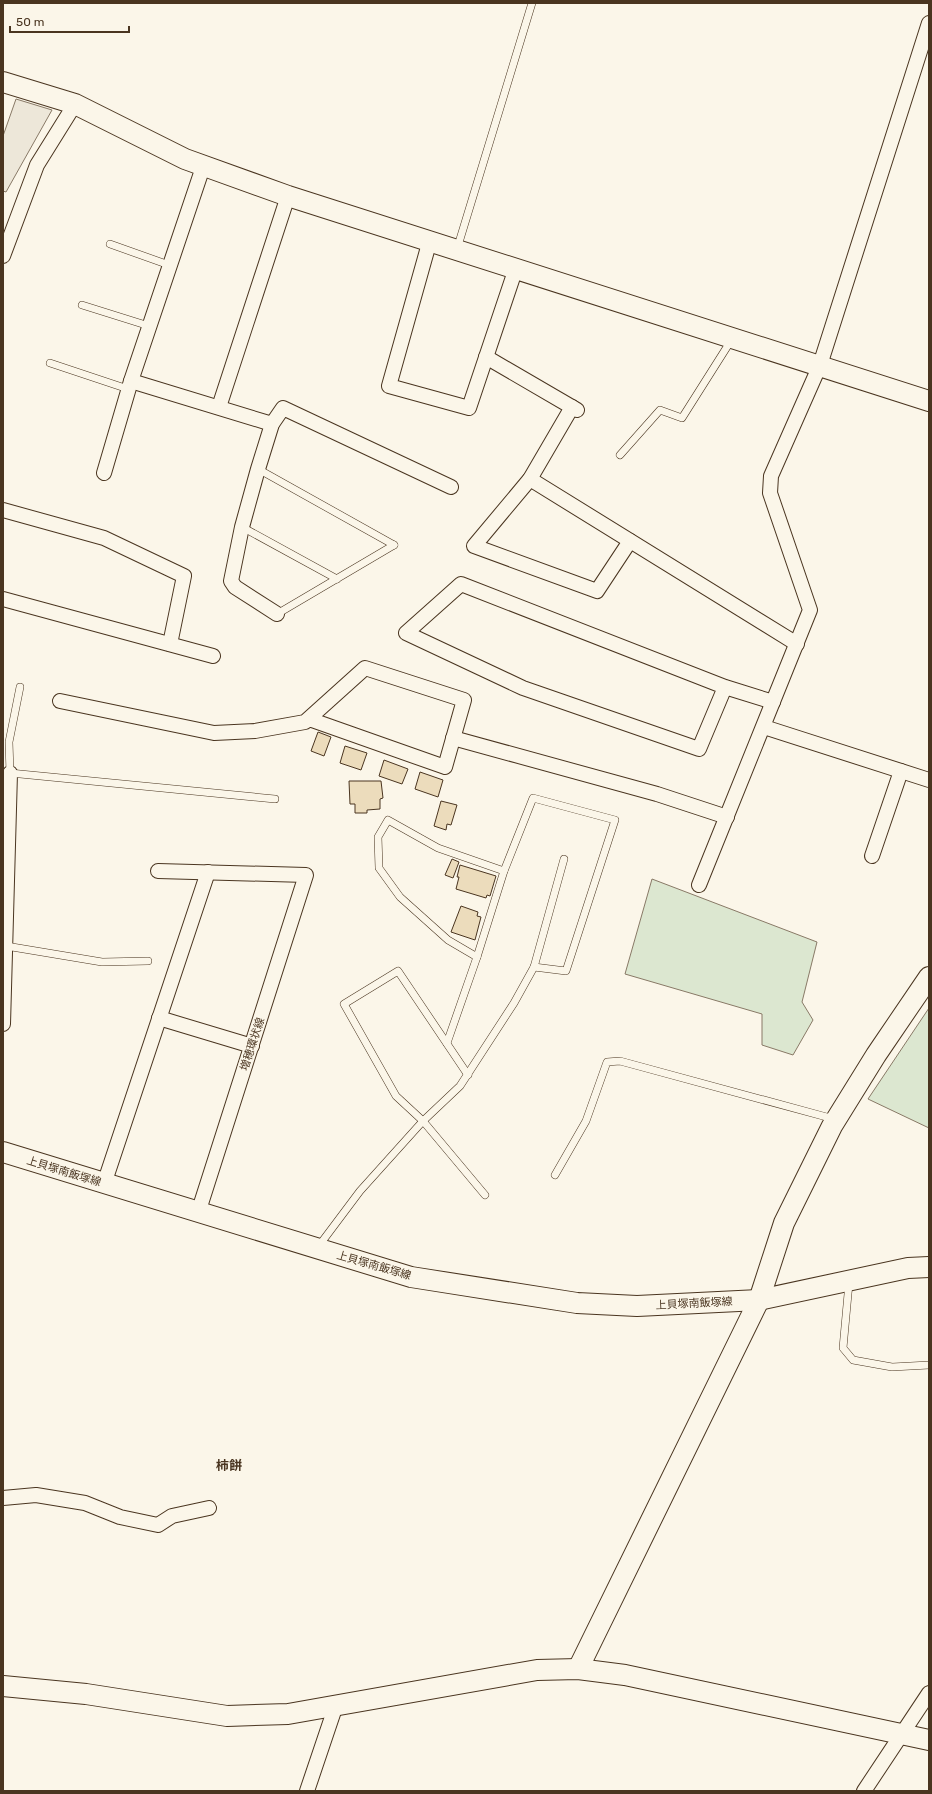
<svg xmlns="http://www.w3.org/2000/svg" width="932" height="1794" viewBox="0 0 932 1794" font-family="Rubik,'Noto Sans JP',sans-serif">
  <style>
    .green { fill: #dce7d0; stroke: #887966 }
    .parking { fill: #ede7d9; stroke: #887966 }
    .building { fill: #ecdcbc; stroke: #4a3520 }
    .lines { fill: none; stroke-linecap: round; stroke-linejoin: round }
    .lane-casing { stroke: #4a3520; stroke-width: 8 }
    .street-casing { stroke: #4a3520; stroke-width: 16 }
    .secondary-casing { stroke: #4a3520; stroke-width: 22 }
    .lane { stroke: #fbf6e9; stroke-width: 7 }
    .street { stroke: #fbf6e9; stroke-width: 14 }
    .secondary { stroke: #fbf6e9; stroke-width: 20 }
    .labels { text-anchor: middle; stroke-width: 3; stroke-linejoin: round; paint-order: stroke }
    .street-label { font-size: 11px; fill: #4a3520; stroke: #fbf6e9 }
    .quarter-label { font-size: 13px; font-weight: bold; fill: #4a3520; stroke: #fbf6e9 }
  </style>
  <rect width="100%" height="100%" fill="#fbf6e9"/>
  <!-- green -->
  <g class="green">
    <polygon points="652,879 817,942 802,1002 813,1020 793,1055 762,1045 762,1014 625,974"/>
    <polygon points="929,1008 929,1128 868,1099"/>
  </g>
  <!-- parking -->
  <polygon class="parking" points="16,99 52,110 6,192 3,191 3,136"/>
  <!-- building -->
  <g class="building">
    <polygon points="318,732 331,737 324,756 311,751"/>
    <polygon points="345,746 367,753 361,770 340,763"/>
    <polygon points="384,760 408,769 402,784 379,776"/>
    <polygon points="420,772 443,780 438,797 415,789"/>
    <polygon points="349,781 381,781 383,798 380,799 380,809 367,810 367,813 355,813 355,804 350,804"/>
    <polygon points="441,801 457,805 451,825 447,824 446,830 434,826"/>
    <polygon points="452,859 459,862 453,878 445,875"/>
    <polygon points="460,865 496,876 490,896 487,895 486,898 456,889 459,877 457,877"/>
    <polygon points="461,906 478,912 477,916 481,917 475,940 451,932"/>
  </g>
  <g class="lines">
    <!-- lane casing -->
    <g class="lane-casing">
      <g id="lane">
        <polyline points="110,244 169,265"/>
        <polyline points="457,249 532,3"/>
        <polyline points="82,305 149,326"/>
        <polyline points="50,363 128,389"/>
        <polyline points="620,455 660,410 682,418 732,339"/>
        <polyline points="258,469 394,545"/>
        <polyline points="242,527 337,579"/>
        <polyline points="277,614 394,545"/>
        <polyline points="20,687 9,742 10,773 275,799"/>
        <polyline points="6,946 102,962 148,961"/>
        <polyline points="477,957 448,940 400,897 379,868 378,837 388,820 438,848 504,871"/>
        <polyline points="447,1043 477,957 504,871 533,798 615,820 566,971 534,967"/>
        <polyline points="468,1075 398,971 344,1004 396,1096 423,1121 485,1195"/>
        <polyline points="555,1175 586,1121 607,1062 620,1061 834,1119"/>
        <polyline points="318,1247 360,1191 423,1121 460,1086 514,1003 534,967 564,859"/>
        <polyline points="849,1283 843,1348 853,1360 892,1367 929,1365"/>
      </g>
    </g>
    <!-- street casing -->
    <g class="street-casing">
      <g id="street">
        <polyline points="430,240 389,386 469,408 516,268"/>
        <polyline points="3,256 37,165 75,104"/>
        <polyline points="486,357 577,410"/>
        <polyline points="131,381 272,424"/>
        <polyline points="219,407 288,196"/>
        <polyline points="572,407 530,479 474,546 597,591 630,541"/>
        <polyline points="104,473 131,381 203,167"/>
        <polyline points="530,479 797,644"/>
        <polyline points="3,510 104,538 184,576 170,644"/>
        <polyline points="3,599 213,656"/>
        <polyline points="277,614 235,587 231,581 242,527 258,469 272,424 283,408 451,487"/>
        <polyline points="725,687 699,749 523,688 406,633 461,584 725,687 773,702"/>
        <polyline points="60,701 214,733 255,731 305,722 365,668 464,700 445,767 309,719"/>
        <polyline points="764,727 929,780"/>
        <polyline points="453,738 657,794 727,817"/>
        <polyline points="872,856 901,771"/>
        <polyline points="158,871 306,875 198,1213"/>
        <polyline points="699,885 810,610 770,493 771,476 820,365 929,23"/>
        <polyline points="159,1018 252,1046"/>
        <polyline points="3,1024 10,773"/>
        <polyline points="104,1184 208,872"/>
        <polyline points="3,1498 36,1495 85,1503 120,1517 158,1525 172,1516 209,1508"/>
        <polyline points="307,1791 336,1705"/>
        <polyline points="864,1791 929,1693"/>
      </g>
    </g>
    <!-- secondary casing -->
    <g class="secondary-casing">
      <g id="secondary">
        <polyline points="3,82 75,104 185,159 288,196 929,401"/>
        <polyline points="3,1152 411,1277 577,1303 637,1306 759,1300 908,1268 929,1267"/>
        <polyline points="578,1669 759,1300 784,1223 832,1126 876,1055 929,977"/>
        <polyline points="3,1686 86,1694 227,1716 288,1714 537,1670 578,1669 625,1675 929,1740"/>
      </g>
    </g>
    <!-- lane -->
    <use href="#lane" class="lane"/>
    <!-- street -->
    <use href="#street" class="street"/>
    <!-- secondary -->
    <use href="#secondary" class="secondary"/>
  </g>
  <g class="labels">
    <!-- street labels -->
    <g class="street-label">
      <text transform="translate(252 1044) rotate(-72)" y="4">増穂環状線</text>
      <text transform="translate(64 1171) rotate(17)" y="4">上貝塚南飯塚線</text>
      <text transform="translate(374 1265) rotate(16)" y="4">上貝塚南飯塚線</text>
      <text transform="translate(694 1303) rotate(-3)" y="4">上貝塚南飯塚線</text>
    </g>
    <!-- quarter labels -->
    <g class="quarter-label">
      <text x="229" y="1470">柿餅</text>
    </g>
  </g>
  <!-- border -->
  <rect width="932" height="1794" fill="none" stroke="#4a3520" stroke-width="8"/>
  <!-- scale -->
  <path d="M10 26v6h119v-6" fill="none" stroke="#4a3520" stroke-width="2"/>
  <text x="16" y="26" font-size="12" fill="#4a3520" stroke="#fbf6e9" stroke-width="3" paint-order="stroke">50 m</text>
</svg>
